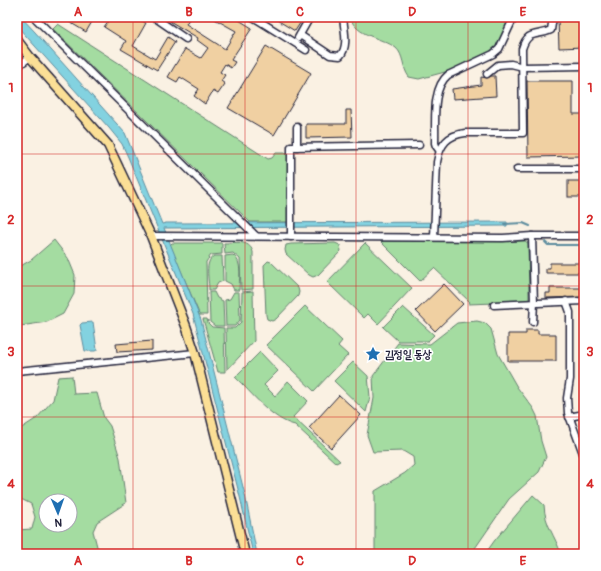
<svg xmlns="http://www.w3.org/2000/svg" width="601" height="571" viewBox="0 0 601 571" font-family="Pangolin,'Poor Story',sans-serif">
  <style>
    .green { fill: #a4dca1; stroke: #637f6e; fill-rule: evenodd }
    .water { fill: #83d2e0; stroke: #5c8c9e }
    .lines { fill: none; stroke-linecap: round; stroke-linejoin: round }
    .stream { stroke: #5c8c9e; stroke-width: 2 }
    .building { fill: #f0d0a2; stroke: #22223b }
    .minor-casing { stroke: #22223b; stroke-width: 9 }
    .major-casing { stroke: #22223b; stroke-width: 11 }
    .minor { stroke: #fff; stroke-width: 6 }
    .major { stroke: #fbdf96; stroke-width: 8 }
    .grid { fill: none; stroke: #d62828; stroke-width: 1; stroke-opacity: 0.55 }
    .labels { text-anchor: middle; stroke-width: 3.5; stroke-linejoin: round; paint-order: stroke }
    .poi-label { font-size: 11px; font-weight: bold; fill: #22223b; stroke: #fff; text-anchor: start }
    .neatline { fill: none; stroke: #d62828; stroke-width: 1.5 }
    .grid-label { font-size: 13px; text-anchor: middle; font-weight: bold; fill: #d62828 }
  </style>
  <rect width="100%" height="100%" fill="#faf1e3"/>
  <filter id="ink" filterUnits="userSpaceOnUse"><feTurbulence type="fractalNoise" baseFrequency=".025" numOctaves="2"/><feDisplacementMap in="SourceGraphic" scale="8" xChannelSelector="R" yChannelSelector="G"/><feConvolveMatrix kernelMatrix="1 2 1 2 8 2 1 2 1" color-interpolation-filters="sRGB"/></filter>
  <g filter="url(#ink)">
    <!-- green -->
    <g class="green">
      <path d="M350,17H510L505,37L496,50L456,69L419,79L409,77C402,68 404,55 396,48C382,37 356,37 350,17Z"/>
      <polygon points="58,24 268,159 272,158 276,153 288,153 288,222 250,222 53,29"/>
      <polygon points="54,240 68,258 75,275 74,294 63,314 47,322 20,326 17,330 17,268 31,260"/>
      <polygon points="380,241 525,241 528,243 528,245 529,298 528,301 524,302 468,304 470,302 434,268 420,281"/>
      <polygon points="172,243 222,243 222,254 211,255 206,262 207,315 199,315 198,311 170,245"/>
      <path d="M224,243C235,243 249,239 253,252V289L241,290L240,259L233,253L225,254Z"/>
      <polygon points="335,243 340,245 341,251 318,275 313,277 309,275 286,254 285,250 286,245 291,244"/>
      <polygon points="365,243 412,288 378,324 368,314 364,318 327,282"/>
      <path d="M233,255C243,261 239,280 239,290H234L231,284L225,281V256Z"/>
      <path d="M214,256H222L223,281L218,283L214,290H209C209,280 204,261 214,256Z"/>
      <polygon points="268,261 271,262 298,288 299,292 298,296 276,319 272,321 267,319 266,315 264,265"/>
      <polygon points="253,291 254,341 227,370 226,328 235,328 241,322 242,292"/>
      <polygon points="209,292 214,292 217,298 223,301 224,326 215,326 210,322"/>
      <polygon points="234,292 239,292 240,320 235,326 226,326 225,300 230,299"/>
      <polygon points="305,306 342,341 338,346 348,355 314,391 266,345"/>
      <polygon points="403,307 434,335 428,341 398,341 383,327"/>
      <polygon points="203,319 207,319 208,323 212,327 224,328 225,372 218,372"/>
      <polygon points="477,321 485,323 491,329 498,354 517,387 533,408 537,416 541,441 546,457 539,472 509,499 471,554 375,554 375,491 405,473 414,465 413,457 403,451 373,452 367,435 374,398 373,376 398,343 430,344 457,323"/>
      <path d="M260,352L278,371L264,385L275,396L288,381L308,401L293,417L340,461L336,463L295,425C272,420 252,393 235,377Z"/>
      <polygon points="353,362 368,376 370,397 366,412 334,381"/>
      <path d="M72,376L74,394L97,393L104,418L110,426L120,458L126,503L97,522L93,531L99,554H17V530L32,529L35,517L31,504L21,499L17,498V431L37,418L53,400L58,377ZM46,501H70V525H46Z"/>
      <path d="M533,495L544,505C545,526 555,535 561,554H485L495,540Z"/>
    </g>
    <!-- water -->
    <g class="water">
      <polygon points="17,17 21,17 35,32 125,133 162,224 166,223 507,222 507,226 164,228 201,320 245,495 257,554 253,554 240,497 193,314 128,157 122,144 109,128 17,26"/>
      <polygon points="93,322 97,350 95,351 85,351 80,325 82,323"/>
    </g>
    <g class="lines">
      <!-- stream -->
      <g class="stream">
        <polyline points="504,224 523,223 530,226"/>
        <polyline points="545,242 548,245 584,245"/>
      </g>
    </g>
    <!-- building -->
    <g class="building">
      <polygon points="61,17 88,17 93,20 86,32"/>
      <polygon points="111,17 135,17 146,23 133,46 155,59 168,37 175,42 157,70 121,49 126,41 104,27"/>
      <polygon points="163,17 190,17 186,24 225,49 236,31 211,17 234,17 252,28 231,60 235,62 231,68 225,64 220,72 225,75 221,81 225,84 218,94 213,91 205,104 194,96 199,89 180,77 177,82 168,77 185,49 201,58 208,48 197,40 198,38"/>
      <polygon points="272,17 304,17 295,31"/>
      <polygon points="584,18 584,47 559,48 558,19"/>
      <polygon points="266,46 311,73 274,135 228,108"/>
      <polygon points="491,76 495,76 496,96 453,99 452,89 481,85 481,77 487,78"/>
      <polygon points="527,81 573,81 573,114 584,114 584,156 528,157"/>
      <polygon points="346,110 351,110 352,137 306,138 306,124 346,124"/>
      <rect x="568" y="181" width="16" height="16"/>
      <polygon points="550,263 584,263 584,273 546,273 546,268 550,268"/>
      <polygon points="444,284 463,304 435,331 416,311"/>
      <polygon points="550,288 584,288 584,297 546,298 546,293 550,293"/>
      <polygon points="526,330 538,330 538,334 556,334 556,361 508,361 508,334 526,334"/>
      <polygon points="152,341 152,350 117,352 116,344"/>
      <polygon points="339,395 361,415 331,448 309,428"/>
    </g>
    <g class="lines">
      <!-- minor casing -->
      <g class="minor-casing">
        <g id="minor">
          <polyline points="34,17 256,236"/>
          <polyline points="154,17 186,39"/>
          <polyline points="253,17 306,50"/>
          <path d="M300,35L330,55L340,56C349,46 344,30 343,17"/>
          <polyline points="298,38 310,17"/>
          <polyline points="17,67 30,57"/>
          <polyline points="487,74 498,65 511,64 523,67 584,66"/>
          <polyline points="297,147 297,127"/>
          <path d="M439,150L436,146L435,143C436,122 431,89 448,75L493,54L499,49L514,17"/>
          <polyline points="517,169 584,169"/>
          <polyline points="151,236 503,238 532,236 584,236"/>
          <polyline points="532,236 534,303 533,322"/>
          <polyline points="291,237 291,147 419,145"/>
          <path d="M434,237L437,162C440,144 448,135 465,133H523L522,49C528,29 537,37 551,30L553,17"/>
          <polyline points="566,301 570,312 570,379 567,398 568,413 584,456"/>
          <polyline points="494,305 584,301"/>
          <polyline points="17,371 195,353"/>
          <polyline points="569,417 584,414"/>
        </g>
      </g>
      <!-- major casing -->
      <g class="major-casing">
        <polyline id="major" points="17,40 30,57 108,145 151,236 186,326 195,353 245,554"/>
      </g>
      <!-- minor -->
      <use href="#minor" class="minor"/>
      <!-- major -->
      <use href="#major" class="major"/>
    </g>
  </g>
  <!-- grid -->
  <path class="grid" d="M133,17V554M245,17V554M356,17V554M468,17V554M17,154H584M17,286H584M17,417H584"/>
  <!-- icons -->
  <defs>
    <g id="sight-bare" transform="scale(1.2)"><path d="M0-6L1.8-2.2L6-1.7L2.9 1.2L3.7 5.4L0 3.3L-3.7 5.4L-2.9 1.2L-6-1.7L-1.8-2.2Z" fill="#1f6fb2" stroke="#fff" stroke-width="2.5" paint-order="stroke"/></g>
  </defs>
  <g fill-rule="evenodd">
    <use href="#sight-bare" x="373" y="354"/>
  </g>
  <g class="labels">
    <!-- poi labels -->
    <g class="poi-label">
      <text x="385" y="358">김정일 동상</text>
    </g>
  </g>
  <!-- margin -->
  <rect width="601" height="571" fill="none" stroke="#fff" stroke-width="44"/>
  <!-- north arrow -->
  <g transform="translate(58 513) rotate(178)"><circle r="19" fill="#ffffff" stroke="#a7a7b1"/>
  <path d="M0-3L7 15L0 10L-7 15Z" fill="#1f6fb2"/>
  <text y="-6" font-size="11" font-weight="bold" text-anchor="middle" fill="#22223b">N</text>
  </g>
  <rect x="22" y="22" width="557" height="527" class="neatline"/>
  <g class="grid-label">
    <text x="78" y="16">A</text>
    <text x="189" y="16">B</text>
    <text x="300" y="16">C</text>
    <text x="412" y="16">D</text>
    <text x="523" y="16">E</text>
    <text x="11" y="92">1</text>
    <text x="590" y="92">1</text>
    <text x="11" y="224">2</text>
    <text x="590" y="224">2</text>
    <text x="11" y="356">3</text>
    <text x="590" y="356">3</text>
    <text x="11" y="488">4</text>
    <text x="590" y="488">4</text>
    <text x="78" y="565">A</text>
    <text x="189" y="565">B</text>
    <text x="300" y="565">C</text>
    <text x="412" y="565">D</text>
    <text x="523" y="565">E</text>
  </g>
</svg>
